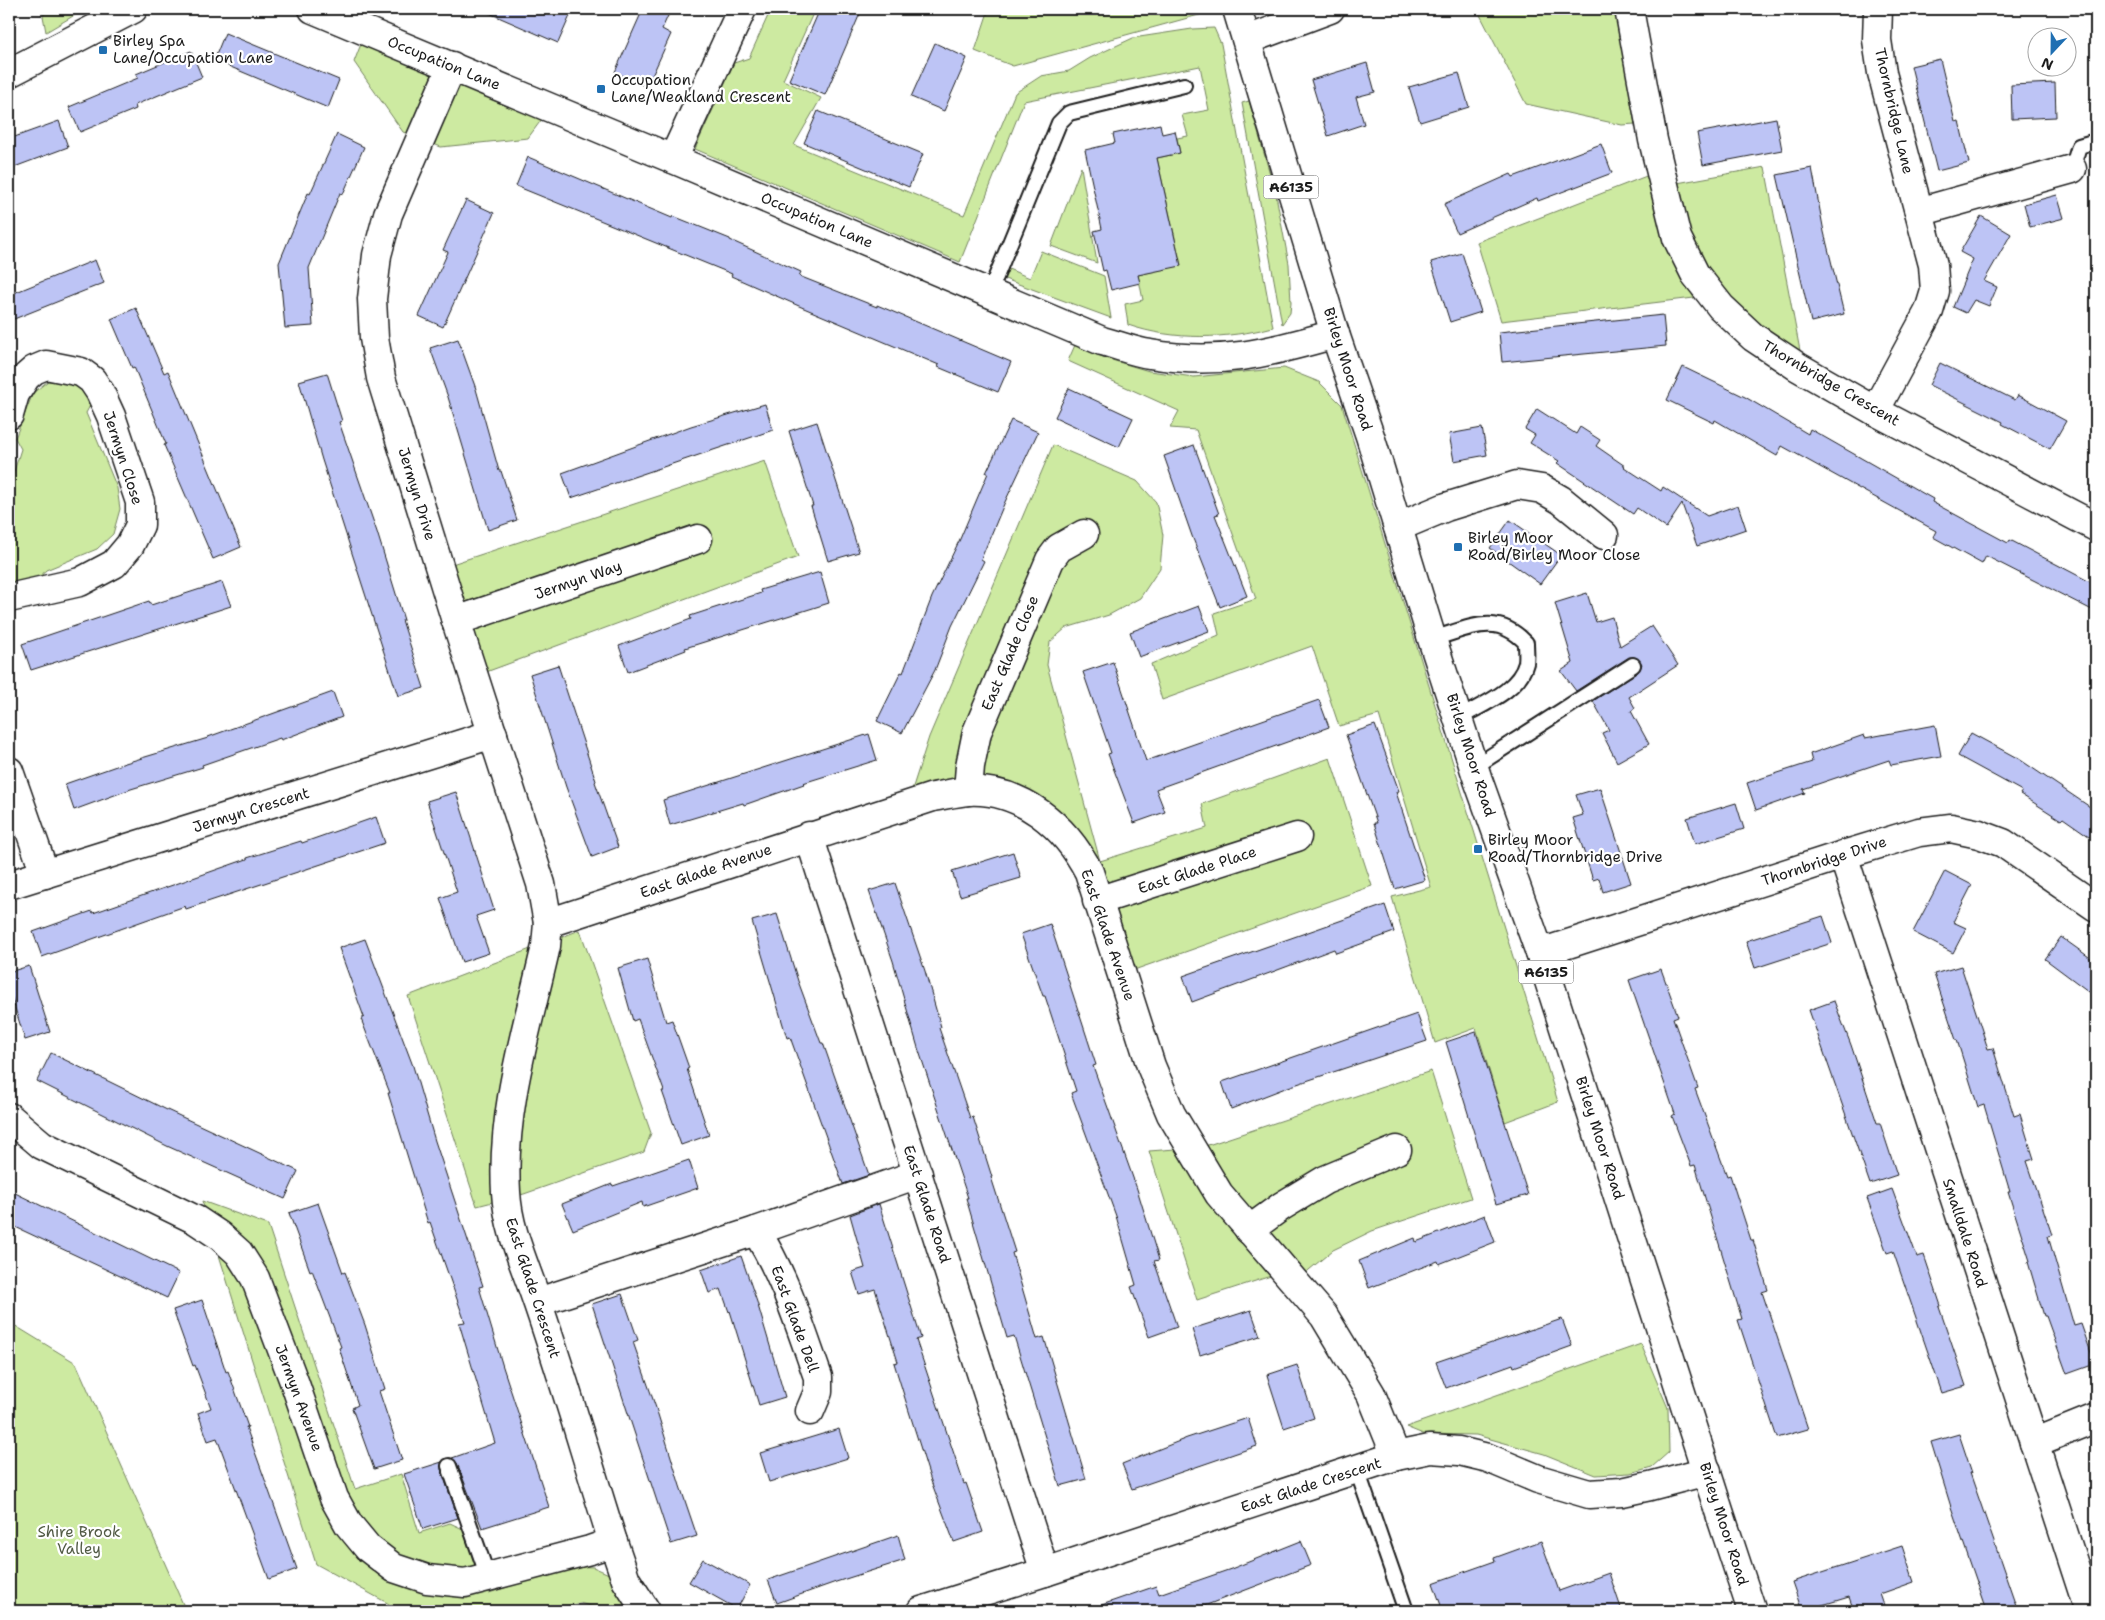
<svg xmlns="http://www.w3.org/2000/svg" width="2105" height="1620" viewBox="0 0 2105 1620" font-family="'Shantell Sans',sans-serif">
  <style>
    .green { fill: #cdeaa1; stroke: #74835e }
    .building { fill: #bdc4f5; stroke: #1c1c1c }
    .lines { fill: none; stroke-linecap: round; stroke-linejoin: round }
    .lane-casing { stroke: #1c1c1c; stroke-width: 18 }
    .street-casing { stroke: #1c1c1c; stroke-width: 31 }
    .secondary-casing { stroke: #1c1c1c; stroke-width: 31 }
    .primary-casing { stroke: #1c1c1c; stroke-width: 31 }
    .lane { stroke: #fff; stroke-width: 14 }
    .street { stroke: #fff; stroke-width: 28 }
    .secondary { stroke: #fff; stroke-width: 28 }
    .primary { stroke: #fff; stroke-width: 28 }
    .poi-dot { fill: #1f6fb2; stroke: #fff; stroke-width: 2 }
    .labels { text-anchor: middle; stroke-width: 4.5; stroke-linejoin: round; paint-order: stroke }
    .shield { fill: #fff; stroke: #606060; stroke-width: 1 }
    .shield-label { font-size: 14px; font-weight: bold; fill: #1c1c1c }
    .poi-label { font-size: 15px; fill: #1c1c1c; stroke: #fff; text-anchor: start }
    .street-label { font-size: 15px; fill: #1c1c1c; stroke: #fff }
    .park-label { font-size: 15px; fill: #515a44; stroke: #fff }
  </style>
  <rect width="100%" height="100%" fill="#fff"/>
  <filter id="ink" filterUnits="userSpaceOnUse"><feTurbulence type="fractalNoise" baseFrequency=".02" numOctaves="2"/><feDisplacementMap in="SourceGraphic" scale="10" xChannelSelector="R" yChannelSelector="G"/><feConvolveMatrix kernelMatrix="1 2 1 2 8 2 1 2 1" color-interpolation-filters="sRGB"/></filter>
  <g filter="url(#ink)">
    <!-- green -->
    <g class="green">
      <polygon points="47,9 85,9 46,32 43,16"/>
      <path d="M771,9H815L783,80L821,98L794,145L964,215L1015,93L1041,76L1069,71L1090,58L1133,38L1192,29L1214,28L1221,44L1273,327C1228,339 1174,341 1128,325L1125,304L1143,300L1138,275L1181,265L1157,158L1180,153L1177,138L1188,136L1182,115L1209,110L1200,66L1024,101L960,262L695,149L734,63L749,58Z"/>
      <polygon points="989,9 1217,9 1217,10 1013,66 975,51"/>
      <polygon points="1477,9 1616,9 1635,124 1622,125 1526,104"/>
      <polygon points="361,44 542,119 528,138 441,147 403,132 354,62"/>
      <polygon points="1249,101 1276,195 1289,264 1291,303 1290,313 1282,324 1242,103"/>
      <polygon points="1081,167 1097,263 1051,246"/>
      <polygon points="1765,167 1801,356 1760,328 1726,296 1704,263 1686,222 1677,183"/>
      <polygon points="1649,175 1666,242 1694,298 1501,321 1477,242"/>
      <polygon points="1041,251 1104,276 1111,318 1002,278 1006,268 1030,278"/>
      <polygon points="1075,345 1105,358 1149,371 1194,377 1284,368 1319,382 1342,405 1558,1102 1505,1122 1476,1028 1435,1043 1392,897 1431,887 1379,715 1339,726 1312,646 1162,700 1151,664 1219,635 1214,613 1256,599 1196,430 1170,428 1179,411 1068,361"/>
      <polygon points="48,381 70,383 89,392 92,402 86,413 117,488 120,509 113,534 97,549 46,570 35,583 9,585 9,487 21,449 15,438 33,393"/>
      <polygon points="1053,445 1137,481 1156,502 1163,535 1160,568 1140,598 1109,615 1066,628 1050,642 1047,665 1100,861 1207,828 1202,804 1330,758 1372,886 1134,970 1100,862 1064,818 911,793 929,737"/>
      <polygon points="765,461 798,557 486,672 452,564"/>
      <polygon points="580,930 651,1133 644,1152 524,1194 477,1206 408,996"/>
      <polygon points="1431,1071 1471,1198 1372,1231 1333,1250 1303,1275 1277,1274 1197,1300 1149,1151 1202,1147"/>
      <polygon points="202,1201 268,1225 355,1489 401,1474 419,1533 450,1523 463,1529 489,1593 572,1566 593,1567 609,1574 627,1611 606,1611 580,1603 550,1611 402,1611 316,1564"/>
      <polygon points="9,1322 76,1363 186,1611 9,1611"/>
      <polygon points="1641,1344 1668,1408 1669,1452 1652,1467 1630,1473 1596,1475 1544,1454 1476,1435 1423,1434 1406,1427"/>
    </g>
    <!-- building -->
    <g class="building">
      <polygon points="480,9 573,9 558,43"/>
      <polygon points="643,9 671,9 662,29 671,34 647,87 615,72"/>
      <polygon points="820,9 862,9 825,95 789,80"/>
      <polygon points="225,33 339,80 328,108 214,60"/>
      <polygon points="935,43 967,58 944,111 911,97"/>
      <polygon points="191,51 202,77 135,105 136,109 80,132 69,107 138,78 136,74"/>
      <polygon points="1940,59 1955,122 1959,121 1969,163 1937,171 1911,66"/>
      <polygon points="1367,63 1375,92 1356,97 1364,124 1328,136 1311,80"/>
      <polygon points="1459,73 1469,107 1420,122 1409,87"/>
      <polygon points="2055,83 2056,117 2012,119 2011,85"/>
      <polygon points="818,111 923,154 909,187 804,143"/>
      <polygon points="1776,118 1782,150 1703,165 1697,133"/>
      <polygon points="59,121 68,147 9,169 9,139"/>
      <polygon points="1160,124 1162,134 1175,131 1180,153 1157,158 1181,266 1138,275 1140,283 1111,290 1106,270 1103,271 1094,231 1102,229 1085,150 1115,143 1113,134"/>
      <polygon points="337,134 364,147 343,194 340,193 309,268 313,326 285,328 279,263 308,193 310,194"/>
      <polygon points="1601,144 1612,173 1538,201 1537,198 1457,233 1444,204 1511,174 1513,177"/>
      <polygon points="528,157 672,218 673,216 730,239 730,240 801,272 799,276 877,307 877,305 1011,362 998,392 938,367 939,365 799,306 731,276 732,274 516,186"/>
      <polygon points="1812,168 1824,232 1844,314 1811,322 1777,175"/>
      <polygon points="2057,195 2064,218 2030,227 2024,204"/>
      <polygon points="466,200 494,213 443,327 419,316 448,252 443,250"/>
      <polygon points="1981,216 2011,234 1984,281 1997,287 1989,306 1974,300 1966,313 1953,307 1973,259 1960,252"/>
      <polygon points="1462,253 1481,312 1450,322 1431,262"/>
      <polygon points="95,260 104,283 9,321 9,295"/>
      <polygon points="136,308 164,373 168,371 241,547 213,559 164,445 166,444 134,367 132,368 111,319"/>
      <polygon points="1663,315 1666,346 1502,362 1499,332"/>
      <polygon points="458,339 476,389 499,471 501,471 517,520 488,530 448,397 430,348"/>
      <polygon points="1940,363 2015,400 2018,395 2066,421 2050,449 2002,424 2003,422 1929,385"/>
      <polygon points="1683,367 1745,397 1808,434 1810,429 1933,499 1932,502 2008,543 2010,540 2096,585 2096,612 1986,556 1982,564 1933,537 1936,531 1782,446 1777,456 1715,420 1714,423 1667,400"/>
      <polygon points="327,373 342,421 339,422 377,532 404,620 402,620 424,688 398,696 322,460 299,381"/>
      <polygon points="1069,388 1133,418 1119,447 1055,417"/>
      <polygon points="765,404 773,430 571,498 562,473 691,426"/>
      <polygon points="1537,409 1576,434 1580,427 1600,440 1596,446 1625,466 1624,467 1661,491 1663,487 1707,516 1738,505 1746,529 1697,546 1682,504 1666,528 1637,508 1633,514 1557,463 1559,461 1530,443 1535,435 1525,429"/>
      <polygon points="1011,420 1038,432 1004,504 981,559 984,561 952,626 935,670 902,733 877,721 901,672 903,673 932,597 960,539 988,473 986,473"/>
      <polygon points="817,422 859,552 828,561 811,506 813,506 789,431"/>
      <polygon points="1482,428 1487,455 1454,461 1449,434"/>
      <polygon points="1194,445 1219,514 1215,515 1247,596 1220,607 1192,536 1164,456"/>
      <polygon points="1510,520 1561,555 1540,584 1490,548"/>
      <polygon points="820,572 829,603 685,648 686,650 628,672 619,646 691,619 690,616 761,593 760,590"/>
      <polygon points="222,582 231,606 31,670 22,644 149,601 151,605"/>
      <polygon points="1587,593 1596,622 1612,617 1620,646 1652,626 1678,665 1629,697 1635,708 1631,711 1649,744 1617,762 1602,733 1609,730 1593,701 1638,672 1642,664 1637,658 1629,657 1576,691 1561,671 1573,663 1555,603"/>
      <polygon points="1199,606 1209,631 1139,657 1130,632"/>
      <polygon points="1113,662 1146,761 1319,700 1329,727 1156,789 1165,812 1134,823 1108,754 1111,753 1083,672"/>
      <polygon points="558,665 596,781 595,782 618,847 592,857 566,787 530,674"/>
      <polygon points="333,692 342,717 281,740 280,738 202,765 203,767 131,789 74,810 65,784 122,764 208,738 208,737"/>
      <polygon points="1375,725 1399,791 1396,792 1425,880 1395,889 1374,823 1377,823 1346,735"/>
      <polygon points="1935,725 1941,756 1891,765 1889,760 1803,789 1805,793 1756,810 1747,783 1812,762 1810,754 1864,735 1865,738"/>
      <polygon points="1971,733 2019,759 2096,811 2096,841 2063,818 2061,820 2020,794 2022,791 1958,756"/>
      <polygon points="869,734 877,760 803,783 804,784 744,805 743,803 670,825 663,800"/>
      <polygon points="1600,788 1631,883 1603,892 1599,878 1593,880 1573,818 1583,815 1576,795"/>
      <polygon points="456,792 494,910 476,916 489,953 462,962 440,898 457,892 427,801"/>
      <polygon points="1736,803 1744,829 1695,844 1687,818"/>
      <polygon points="376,817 385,843 186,909 185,906 42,957 33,932 92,911 93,913 247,859 247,858 301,841 302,843"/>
      <polygon points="1013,852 1021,878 960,896 952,871"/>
      <polygon points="1945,871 1972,885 1953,922 1966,928 1953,953 1913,932"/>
      <polygon points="895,883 925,971 941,1027 939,1028 970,1118 973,1117 992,1177 991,1177 1015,1252 1012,1253 1037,1339 1044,1337 1086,1479 1060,1486 1014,1336 1007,1338 966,1198 968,1198 918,1048 893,961 869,891"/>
      <polygon points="1385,905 1394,932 1336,953 1334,949 1192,1002 1183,976"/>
      <polygon points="777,914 798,981 821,1043 823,1043 869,1175 843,1184 790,1037 787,1038 752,921"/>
      <polygon points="1823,916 1832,943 1755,968 1746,941"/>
      <polygon points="1050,924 1096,1065 1093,1066 1137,1189 1159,1260 1154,1261 1177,1327 1149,1337 1131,1287 1136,1285 1116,1216 1071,1093 1076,1091 1045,996 1043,996 1021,934"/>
      <polygon points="2061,937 2096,962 2096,997 2045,959"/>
      <polygon points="365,939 413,1066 435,1141 483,1286 479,1287 503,1367 549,1507 482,1528 457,1463 452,1458 495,1443 459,1323 465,1322 430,1222 428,1223 388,1093 390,1093 361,1019 364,1017 339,948"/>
      <polygon points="647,959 666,1022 672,1020 689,1068 687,1069 709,1135 681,1145 662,1091 664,1091 638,1019 633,1021 618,968"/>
      <polygon points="29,966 50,1032 25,1040 9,989 9,972"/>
      <polygon points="1961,966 1988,1049 1993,1048 2014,1116 2020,1114 2027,1137 2034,1159 2027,1161 2052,1235 2048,1236 2074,1326 2081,1324 2095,1364 2067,1374 2046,1316 2044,1316 2028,1262 2030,1261 2008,1192 2010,1192 1984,1105 1978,1107 1957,1040 1956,1040 1934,974"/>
      <polygon points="1661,969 1678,1016 1673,1018 1698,1088 1695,1089 1727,1176 1730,1175 1751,1240 1753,1240 1768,1290 1762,1292 1808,1429 1777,1438 1738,1320 1742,1319 1695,1165 1691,1166 1672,1116 1675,1114 1629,980"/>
      <polygon points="1834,1001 1851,1045 1877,1123 1880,1123 1897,1175 1870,1184 1809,1010"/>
      <polygon points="1417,1014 1427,1041 1288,1087 1231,1109 1222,1082"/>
      <polygon points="1476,1032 1528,1195 1496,1204 1446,1042"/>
      <polygon points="51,1053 167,1110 298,1171 285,1199 167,1146 37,1081"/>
      <polygon points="689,1160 698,1188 643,1207 642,1202 573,1230 562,1204 612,1184 613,1186"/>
      <polygon points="1892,1189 1917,1257 1924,1255 1941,1306 1939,1307 1966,1386 1942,1393 1893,1251 1887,1253 1867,1198"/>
      <polygon points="9,1190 179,1273 167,1298 9,1224"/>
      <polygon points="318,1203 343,1273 345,1272 365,1325 385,1389 379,1391 402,1460 374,1469 352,1408 358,1405 339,1348 341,1347 312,1270 310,1271 289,1213"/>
      <polygon points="879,1204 921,1338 916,1340 964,1484 966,1483 983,1532 954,1542 931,1481 907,1405 894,1363 898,1362 875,1289 859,1294 852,1272 865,1268 850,1215"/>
      <polygon points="1485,1215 1495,1242 1439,1264 1438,1261 1369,1288 1359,1261 1415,1238 1416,1242"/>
      <polygon points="741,1256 757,1302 785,1397 759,1405 730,1311 729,1312 721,1289 709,1293 701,1270"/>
      <polygon points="622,1294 638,1340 633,1342 656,1408 680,1486 697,1536 671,1544 592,1304"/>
      <polygon points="202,1300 226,1372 228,1371 248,1427 246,1427 297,1569 269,1579 217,1438 208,1441 198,1413 211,1408 195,1365 193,1366 173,1310"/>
      <polygon points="1251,1310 1260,1336 1200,1355 1192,1329"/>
      <polygon points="1562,1319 1572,1346 1514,1367 1513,1364 1446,1388 1436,1362"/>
      <polygon points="1297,1365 1314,1418 1284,1428 1267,1375"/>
      <polygon points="1248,1418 1257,1446 1132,1489 1122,1464 1187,1438"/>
      <polygon points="839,1429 848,1458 769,1482 760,1453"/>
      <polygon points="1959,1434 1972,1473 1970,1473 2018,1611 1987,1611 1951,1507 1931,1442"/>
      <polygon points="442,1462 441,1469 458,1518 423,1529 404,1474"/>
      <polygon points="898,1535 905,1560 836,1582 777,1603 768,1580"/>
      <polygon points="1301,1541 1311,1565 1191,1611 1093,1611 1093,1608 1156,1586 1159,1594 1231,1569"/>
      <polygon points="1541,1541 1559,1591 1609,1573 1622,1611 1443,1611 1433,1583 1495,1561 1494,1558"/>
      <polygon points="1902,1546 1914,1582 1880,1594 1886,1611 1854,1611 1849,1597 1802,1611 1792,1582"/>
      <polygon points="703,1559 750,1585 737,1609 689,1582"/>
    </g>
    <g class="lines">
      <!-- lane casing -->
      <g class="lane-casing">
        <g id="lane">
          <polyline points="2072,169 2079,146 2096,141"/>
          <polyline points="989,294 1059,123 1069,113 1184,85"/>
          <path d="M1432,639C1468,629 1496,611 1526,643C1526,649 1527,657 1526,663C1519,691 1481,705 1459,718"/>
          <polyline points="1474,767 1633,665"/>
          <polyline points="449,1466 488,1577"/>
          <polyline points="1357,1470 1406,1611"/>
        </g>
      </g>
      <!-- street casing -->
      <g class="street-casing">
        <g id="street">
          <polyline points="1629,9 1653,140 1677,238 1695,274 1721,307 1753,337 1798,367 1875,411 2096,527"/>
          <polyline points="1247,40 1330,9"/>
          <path d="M452,66L388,214L377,255L372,299L374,338L381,378L456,621L541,884L548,923L546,946C528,1026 501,1109 506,1192C508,1231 526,1267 538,1304C565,1383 588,1463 613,1542L626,1580L646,1611"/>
          <polyline points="673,159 742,9"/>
          <polyline points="1919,212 2072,169"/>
          <polyline points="1875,411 1929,311 1935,291 1933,265 1882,73 1877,40 1878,9"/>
          <polyline points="9,415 15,394 26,377 34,370 46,365 81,372 92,380 100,392 111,416 140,502 140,525 130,545 114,564 80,582 9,598"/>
          <polyline points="1398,527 1446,507 1517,485 1542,489 1561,500 1604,535"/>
          <polyline points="456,621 698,539"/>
          <polyline points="9,771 45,874"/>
          <polyline points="968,791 970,766 977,732 1050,560 1059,548 1084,534"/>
          <polyline points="809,836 1045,1572"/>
          <polyline points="1843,855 2089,1611"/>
          <polyline points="9,885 493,734"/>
          <polyline points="1097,901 1297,837"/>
          <path d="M548,923L933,797C945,795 956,792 968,791C1022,788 1066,827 1089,872L1151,1066L1171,1114L1219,1194L1324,1316L1371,1394L1396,1456"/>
          <polyline points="1540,953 1843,855 1919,832 1951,828 1979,834 2003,843 2096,907"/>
          <polyline points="9,1117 42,1145 196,1220 220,1236 239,1253 255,1278 295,1384 334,1498 349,1525 368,1548 394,1568 427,1579 465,1583 590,1550 613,1542"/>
          <polyline points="1249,1230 1282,1206 1325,1180 1397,1150"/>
          <path d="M756,1231C785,1276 800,1327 818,1377V1392L810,1411"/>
          <polyline points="538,1302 756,1231 918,1174"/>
          <polyline points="2034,1443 2096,1418"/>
          <polyline points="921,1611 1045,1572 1396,1456 1430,1449 1459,1451 1488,1458 1538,1479 1589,1494 1622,1492 1650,1486 1707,1471"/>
        </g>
      </g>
      <!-- secondary casing -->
      <g class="secondary-casing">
        <g id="secondary">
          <path d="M313,9L673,159L1102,341C1118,345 1134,352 1150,354C1220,366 1268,353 1335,334"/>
          <polyline points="9,73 133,9"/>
        </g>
      </g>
      <!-- primary casing -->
      <g class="primary-casing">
        <polyline id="primary" points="1237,9 1335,334 1370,436 1432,639 1478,780 1540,953 1720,1514 1752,1611"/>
      </g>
      <!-- lane -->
      <use href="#lane" class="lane"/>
      <!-- street -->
      <use href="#street" class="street"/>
      <!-- secondary -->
      <use href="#secondary" class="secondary"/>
      <!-- primary -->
      <use href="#primary" class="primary"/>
    </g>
  </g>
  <!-- markers -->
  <g class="poi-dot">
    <rect x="98" y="45" width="10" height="10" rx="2.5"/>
    <rect x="596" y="84" width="10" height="10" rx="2.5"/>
    <rect x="1453" y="542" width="10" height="10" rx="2.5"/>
    <rect x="1473" y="844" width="10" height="10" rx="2.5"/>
  </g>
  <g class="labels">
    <!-- shield labels -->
    <g class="shield">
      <rect x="1263.5" y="175.5" width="55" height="23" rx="4"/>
      <rect x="1518.5" y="960.5" width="55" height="23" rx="4"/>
    </g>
    <g class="shield-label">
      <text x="1291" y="192">A6135</text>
      <text x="1546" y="977">A6135</text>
    </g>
    <!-- poi labels -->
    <g class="poi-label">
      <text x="113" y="46">Birley Spa<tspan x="113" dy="17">Lane/Occupation Lane</tspan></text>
      <text x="611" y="85">Occupation<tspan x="611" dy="17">Lane/Weakland Crescent</tspan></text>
      <text x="1468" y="543">Birley Moor<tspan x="1468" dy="17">Road/Birley Moor Close</tspan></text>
      <text x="1488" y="845">Birley Moor<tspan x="1488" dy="17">Road/Thornbridge Drive</tspan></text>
    </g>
    <!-- street labels -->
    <g class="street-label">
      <text transform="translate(444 63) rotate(22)" y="5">Occupation Lane</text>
      <text transform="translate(1894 111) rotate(77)" y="5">Thornbridge Lane</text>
      <text transform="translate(817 220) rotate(23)" y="5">Occupation Lane</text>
      <text transform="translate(1348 369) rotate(72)" y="5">Birley Moor Road</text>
      <text transform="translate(1831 383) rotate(30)" y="5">Thornbridge Crescent</text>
      <text transform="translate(123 458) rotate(72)" y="5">Jermyn Close</text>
      <text transform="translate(417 494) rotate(73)" y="5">Jermyn Drive</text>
      <text transform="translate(578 580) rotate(-19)" y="5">Jermyn Way</text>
      <text transform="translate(1010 653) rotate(-67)" y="5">East Glade Close</text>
      <text transform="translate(1471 755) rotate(72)" y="5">Birley Moor Road</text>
      <text transform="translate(251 810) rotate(-17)" y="5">Jermyn Crescent</text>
      <text transform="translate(1824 861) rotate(-18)" y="5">Thornbridge Drive</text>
      <text transform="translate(1197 870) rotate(-18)" y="5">East Glade Place</text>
      <text transform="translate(706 871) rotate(-19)" y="5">East Glade Avenue</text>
      <text transform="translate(1108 935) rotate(71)" y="5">East Glade Avenue</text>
      <text transform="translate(1600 1138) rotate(72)" y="5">Birley Moor Road</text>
      <text transform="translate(927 1204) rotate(72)" y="5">East Glade Road</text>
      <text transform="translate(1965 1233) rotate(72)" y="5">Smalldale Road</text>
      <text transform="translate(533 1288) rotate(72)" y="5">East Glade Crescent</text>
      <text transform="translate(795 1319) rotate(70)" y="5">East Glade Dell</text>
      <text transform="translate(299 1398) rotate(70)" y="5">Jermyn Avenue</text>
      <text transform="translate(1311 1485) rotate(-18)" y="5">East Glade Crescent</text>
      <text transform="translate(1724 1524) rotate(72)" y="5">Birley Moor Road</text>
    </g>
    <!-- park labels -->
    <g class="park-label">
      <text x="79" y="1537">Shire Brook<tspan x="79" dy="17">Valley</tspan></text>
    </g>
  </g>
  <!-- margin -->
  <rect width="2105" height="1620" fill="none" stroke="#fff" stroke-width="30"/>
  <rect x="15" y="15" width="2075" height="1590" fill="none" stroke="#1c1c1c" stroke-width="2" filter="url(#ink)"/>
  <!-- north arrow -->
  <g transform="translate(2052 52) rotate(202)"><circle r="24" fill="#ffffff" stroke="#a4a4a4"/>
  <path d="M0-4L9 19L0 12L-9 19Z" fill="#1f6fb2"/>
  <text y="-8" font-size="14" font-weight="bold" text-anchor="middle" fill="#1c1c1c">N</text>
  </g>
</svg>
